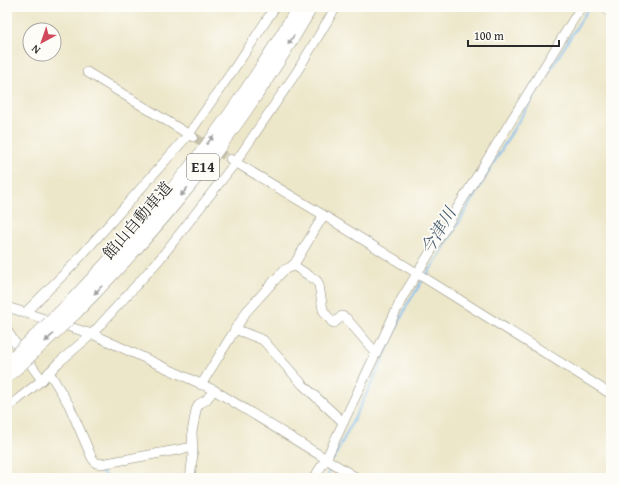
<svg xmlns="http://www.w3.org/2000/svg" width="618" height="485" viewBox="0 0 618 485" font-family="'Gentium Book Plus','Noto Serif JP',serif">
  <style>
    .lines { fill: none; stroke-linecap: round; stroke-linejoin: round }
    .stream { stroke: #79baee; stroke-width: 2 }
    .minor-tunnel { stroke: #c6c1aa; stroke-width: 9; stroke-dasharray: 9 4.5; stroke-linecap: butt }
    .minor-casing { stroke: #8c897a; stroke-width: 10 }
    .major-casing { stroke: #8c897a; stroke-width: 12 }
    .highway-casing { stroke: #8c897a; stroke-width: 14 }
    .minor { stroke: #fff; stroke-width: 9 }
    .major { stroke: #fff; stroke-width: 11 }
    .highway { stroke: #fff; stroke-width: 13 }
    .highway-bridge-casing { stroke: #8c897a; stroke-width: 14; stroke-linecap: butt }
    .highway-bridge { stroke: #fff; stroke-width: 13 }
    .oneway { fill: #a0a0a0 }
    .labels { text-anchor: middle; stroke-width: 3.5; stroke-linejoin: round; paint-order: stroke }
    .shield { fill: #fdfcf7; stroke: #6a6a68; stroke-width: 1 }
    .shield-label { font-size: 15px; font-weight: bold; fill: #2b2b2b }
    .street-label { font-size: 16px; fill: #2b2b2b; stroke: #fdfcf7 }
    .water-label { font-size: 17px; font-style: italic; fill: #465d6f; stroke: #fdfcf7 }
  </style>
  <rect width="100%" height="100%" fill="#fdfcf7"/>
  <filter id="ink" filterUnits="userSpaceOnUse"><feTurbulence type="fractalNoise" baseFrequency=".025" numOctaves="2"/><feDisplacementMap in="SourceGraphic" scale="8" xChannelSelector="R" yChannelSelector="G"/><feConvolveMatrix kernelMatrix="1 2 1 2 8 2 1 2 1" color-interpolation-filters="sRGB"/></filter>
  <filter id="wash" filterUnits="userSpaceOnUse"><feTurbulence type="fractalNoise" baseFrequency=".012" numOctaves="4" result="noise"/><feDisplacementMap in="SourceGraphic" scale="16" xChannelSelector="R" yChannelSelector="G"/><feGaussianBlur stdDeviation="0.9" result="paint"/><feColorMatrix in="noise" values="0 0 0 0 0 0 0 0 0 0 0 0 0 0 0 0 0 1.4 0 .05"/><feComposite in="paint" operator="in"/></filter>
  <g filter="url(#wash)">
    <rect width="100%" height="100%" fill="#ede7ca"/>
    <g class="lines">
      <!-- stream -->
      <g class="stream">
        <polyline points="426,276 442,251 513,130 589,7"/>
        <polyline points="333,460 373,381 407,305 423,280"/>
        <polyline points="94,466 108,478"/>
        <polyline points="327,478 331,466"/>
      </g>
    </g>
  </g>
  <g filter="url(#ink)">
    <g class="lines">
      <!-- minor-tunnel -->
      <g class="minor-tunnel">
        <polyline points="324,7 326,8"/>
        <polyline points="194,137 230,159"/>
      </g>
      <!-- minor casing -->
      <g class="minor-casing">
        <g id="minor">
          <polyline points="87,72 193,137"/>
          <polyline points="230,159 325,216 611,394"/>
          <polyline points="293,265 317,281 319,285 323,310 332,322 334,323 342,316 346,318 376,353"/>
          <polyline points="7,307 92,334 214,390 357,478"/>
          <polyline points="25,313 73,265 189,134 251,44 275,7"/>
          <polyline points="235,329 263,340 303,385 343,422"/>
          <polyline points="7,330 13,340 42,380"/>
          <polyline points="49,372 69,405 92,458 96,463 101,464 193,447"/>
          <polyline points="201,385 246,312 284,270 291,267 295,263 323,216"/>
          <polyline points="7,408 42,380 58,363 92,334 159,260 235,163 296,73 336,7"/>
          <polyline points="190,478 193,454 192,432 196,410 199,404 206,400 214,390"/>
          <polyline points="314,478 326,459 402,298 581,7"/>
        </g>
      </g>
      <!-- major casing -->
      <g class="major-casing">
        <polyline id="major" points="606,7 611,12"/>
      </g>
      <!-- highway casing -->
      <g class="highway-casing">
        <g id="highway">
          <path d="M66,307C100,271 134,235 166,197C216,138 260,73 299,7"/>
          <path d="M75,313C110,277 144,241 175,203C226,142 271,76 311,7"/>
          <polyline points="7,362 16,355"/>
          <polyline points="7,376 22,363"/>
        </g>
      </g>
      <!-- minor -->
      <use href="#minor" class="minor"/>
      <!-- major -->
      <use href="#major" class="major"/>
      <!-- highway -->
      <use href="#highway" class="highway"/>
      <!-- highway-bridge casing -->
      <g class="highway-bridge-casing">
        <g id="highway-bridge">
          <polyline points="16,355 66,307"/>
          <polyline points="22,363 75,313"/>
        </g>
      </g>
      <!-- highway-bridge -->
      <use href="#highway-bridge" class="highway-bridge"/>
    </g>
    <!-- one-way arrows -->
    <defs><path id="oneway-solid" d="M-6-.8H1V-3.2L6.5 0L1 3.2V.8H-6Z"/></defs>
    <g class="oneway">
      <use href="#oneway-solid" transform="translate(291 40) rotate(122)"/>
      <use href="#oneway-solid" transform="translate(210 140) rotate(-52)"/>
      <use href="#oneway-solid" transform="translate(184 192) rotate(128)"/>
      <use href="#oneway-solid" transform="translate(98 290) rotate(134)"/>
      <use href="#oneway-solid" transform="translate(49 338) rotate(137)"/>
    </g>
  </g>
  <g class="labels">
    <!-- shield labels -->
    <rect class="shield" x="187" y="154" width="32" height="26" rx="3"/>
    <g class="shield-label">
      <text x="203" y="172">E14</text>
    </g>
    <!-- street labels -->
    <g class="street-label">
      <text transform="translate(137 220) rotate(-49)" y="6">館山自動車道</text>
    </g>
    <!-- water labels -->
    <g class="water-label">
      <text transform="translate(438 231) rotate(-59)" y="6">今津川</text>
    </g>
  </g>
  <!-- margin -->
  <rect width="618" height="485" fill="none" stroke="#fdfcf7" stroke-width="24"/>
  <!-- north arrow -->
  <g transform="translate(42 42) rotate(220)"><circle r="19" fill="#fdfcf7" stroke="#a9a8a5"/>
  <path d="M0-3L7 15L0 10L-7 15Z" fill="#d1495b"/>
  <text y="-6" font-size="11" font-weight="bold" text-anchor="middle" fill="#2b2b2b">N</text>
  </g>
  <!-- scale -->
  <path d="M468 40v6h91v-6" fill="none" stroke="#2b2b2b" stroke-width="2"/>
  <text x="474" y="40" font-size="12" fill="#2b2b2b" stroke="#fdfcf7" stroke-width="3" paint-order="stroke">100 m</text>
</svg>
